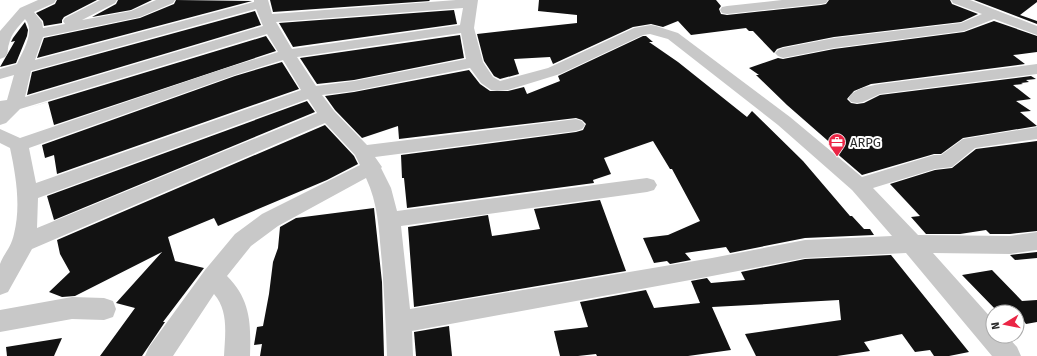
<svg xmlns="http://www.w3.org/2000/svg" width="1037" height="356" viewBox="0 0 1037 356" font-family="'Fira Sans',sans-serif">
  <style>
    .building { fill: #121212 }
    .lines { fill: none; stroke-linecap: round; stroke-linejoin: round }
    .minor { fill: #c8c8c8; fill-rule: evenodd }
    .labels { text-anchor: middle; stroke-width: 4; stroke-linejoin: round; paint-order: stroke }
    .poi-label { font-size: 13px; fill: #2b2b2b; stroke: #fff; text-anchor: start }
  </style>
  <rect width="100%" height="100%" fill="#fff"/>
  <!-- building -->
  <g class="building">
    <polygon points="57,0 97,0 64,17 62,20 62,23 44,26 43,21 36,13 55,4"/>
    <polygon points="118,0 152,0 131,10 92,17 116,4"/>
    <polygon points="176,0 252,1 37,58 44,38 140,18 174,4"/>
    <polygon points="270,0 429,0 430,1 273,12"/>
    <polygon points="539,0 716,0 721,6 719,9 721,14 727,15 821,5 826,4 829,0 950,0 952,4 978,14 961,22 834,37 783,47 777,49 774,53 753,31 749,31 746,28 691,35 678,21 663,27 651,24 633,27 553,64 550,57 514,59 519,74 500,79 494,76 484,61 477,34 577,23 577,15 538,11"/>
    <polygon points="974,0 1037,0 1037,2 1020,15 1037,21 1037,24"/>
    <polygon points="454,10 457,24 293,47 279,23"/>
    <polygon points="255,11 261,25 27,95 32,72"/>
    <polygon points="994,21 1037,36 1037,52 1013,55 1025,64 871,84 854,91 847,99 851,103 857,104 864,103 880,95 1031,76 1036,79 1026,80 1029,82 1021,83 1023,84 1013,85 1031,99 1016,101 1031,111 1020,112 1037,126 963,138 941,154 934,154 862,175 841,157 831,148 835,147 787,105 756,75 759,75 749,68 778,58 783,59 834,49 964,32"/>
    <polygon points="25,22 28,30 27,36 16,63 0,67 15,41 11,42 13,38"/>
    <polygon points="460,35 464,58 354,80 317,84 300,58"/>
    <polygon points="266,36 276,51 54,125 48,102 28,108"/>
    <polygon points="643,36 646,36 653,42 649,42 678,62 747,117 752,111 803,161 850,216 852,216 864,229 870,229 874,235 805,238 730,253 726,247 685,253 691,260 670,264 667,261 654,263 643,238 668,235 700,221 672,169 670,169 653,141 604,158 611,174 593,180 594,183 407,208 404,178 402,178 401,155 576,132 583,130 586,124 582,120 576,118 399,139 398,126 362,138 335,110 325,96 354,92 469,70 480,84 490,91 508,91 524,87 527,94 560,81 558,76"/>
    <polygon points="282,62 299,89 57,174 54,155 45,158 42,145 235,76"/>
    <polygon points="307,101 315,112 54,220 47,196"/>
    <polygon points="325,125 354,156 358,164 327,180 218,226 214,218 168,237 175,261 204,268 163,322 165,322 142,356 100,356 135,308 116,303 162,252 75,296 62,297 49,292 70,272 60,254 57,240"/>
    <polygon points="1037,141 1037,231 1010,234 990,234 986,230 960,234 926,234 911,217 920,216 890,184 935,170 952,168 976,149"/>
    <polygon points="600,200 626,271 414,307 408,227 488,215 492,236 540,229 534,209"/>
    <polygon points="374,208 382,282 384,356 260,356 262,344 254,345 257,327 263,326 269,294 273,262 278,248 280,227 296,218"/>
    <polygon points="1037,252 1037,258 1015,260 1010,255"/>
    <polygon points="891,255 969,352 949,356 934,356 930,350 915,352 902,334 864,342 870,351 837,356 756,356 745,334 841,320 839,300 712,307 731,350 688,356 597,356 596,354 578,356 560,356 554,331 588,327 580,302 646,290 654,308 700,303 691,281 707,278 711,283 745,280 741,272 805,259"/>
    <polygon points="992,270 1022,301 1037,300 1037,322 1026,324 1017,312 998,312 962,275"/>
    <polygon points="449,326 452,356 416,356 414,332"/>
    <polygon points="62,338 54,356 7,356 6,347"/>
  </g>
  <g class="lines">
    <!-- minor -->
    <g class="minor">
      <path d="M38,0H56L54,3L34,12L42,22L43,28L65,24L63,21L65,18L100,0H117L115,3L82,20L131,11L156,0H175L173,3L140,17L43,37L35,60L254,2V0H268L272,14L456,0H478L474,28L483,62L493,77L500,81L548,68L634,28L651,25L656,26L678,33L790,117L862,177L934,155H941L963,139L1037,127V139L975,148L952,167L935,169L873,188L918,235L1010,236L1037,232V250L1010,254L933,253L993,320V336H1007L1017,347L1021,356H992L906,253L805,258L712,276L412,331L413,356H387C386,325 384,294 382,263C379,235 379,205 366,178L278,226L251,246L227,276C251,300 251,324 250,356H224C225,335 229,311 214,294L173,356H145L149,347L205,270L235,234L262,214L360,165L355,155L325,123L32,249L8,292L0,295C0,286 0,272 0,264C4,253 11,248 14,234C21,206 16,176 10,148L0,143V129L20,138L223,69L278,52L267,34L20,109L6,123L0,125V101L7,100L14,75L0,79V69L17,64C22,52 36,32 25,19C18,27 11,34 9,44C7,49 9,53 5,57L0,59V31L20,8ZM463,8L460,25L292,49L276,22ZM256,9L263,26L25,97L31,71ZM461,33L466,59L354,81L316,86L297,57ZM650,34L668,39L778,125L852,190L892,236L805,240L712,258L410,309L401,226L647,192L654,190L657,185L654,180L647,178L397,211L391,188L381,168L382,167L375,157L576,131L582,129L585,125L582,121L576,119L367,145L334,111L322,95L354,91L470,68L481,83L491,90L497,91L508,90L560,74L643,35ZM283,60L301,90L36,183L29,148L235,75ZM308,99L317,113L37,228L38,198Z"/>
      <polygon points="782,0 828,0 826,3 821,4 727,14 722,13 720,10 722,7 727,6"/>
      <polygon points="951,0 970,0 1037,26 1037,35 994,19 964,31 834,48 783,58 778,56 775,53 778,50 783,48 834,38 961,23 982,14 953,3"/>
      <path d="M1037,64V74L880,94L863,102L857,103L851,102L848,98C855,88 869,86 880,84Z"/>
      <polygon points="72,297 104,298 113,301 116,309 113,317 104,320 72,319 0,332 0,310"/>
    </g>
  </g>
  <!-- icons -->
  <defs>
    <g id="office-pin" transform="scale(0.9)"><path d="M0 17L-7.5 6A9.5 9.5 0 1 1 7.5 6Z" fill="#eb2545" stroke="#fff"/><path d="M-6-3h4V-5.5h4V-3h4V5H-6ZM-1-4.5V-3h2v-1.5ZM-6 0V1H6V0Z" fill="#fff"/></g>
  </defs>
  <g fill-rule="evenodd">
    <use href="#office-pin" x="837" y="142"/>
  </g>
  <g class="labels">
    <!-- poi labels -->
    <g class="poi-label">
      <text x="850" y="147">ARPG</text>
    </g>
  </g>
  <!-- north arrow -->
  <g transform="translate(1005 324) rotate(260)"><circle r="19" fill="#ffffff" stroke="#aaaaaa"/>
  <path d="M0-3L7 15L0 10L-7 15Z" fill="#eb2545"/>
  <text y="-6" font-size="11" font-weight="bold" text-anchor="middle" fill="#2b2b2b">N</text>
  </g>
</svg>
